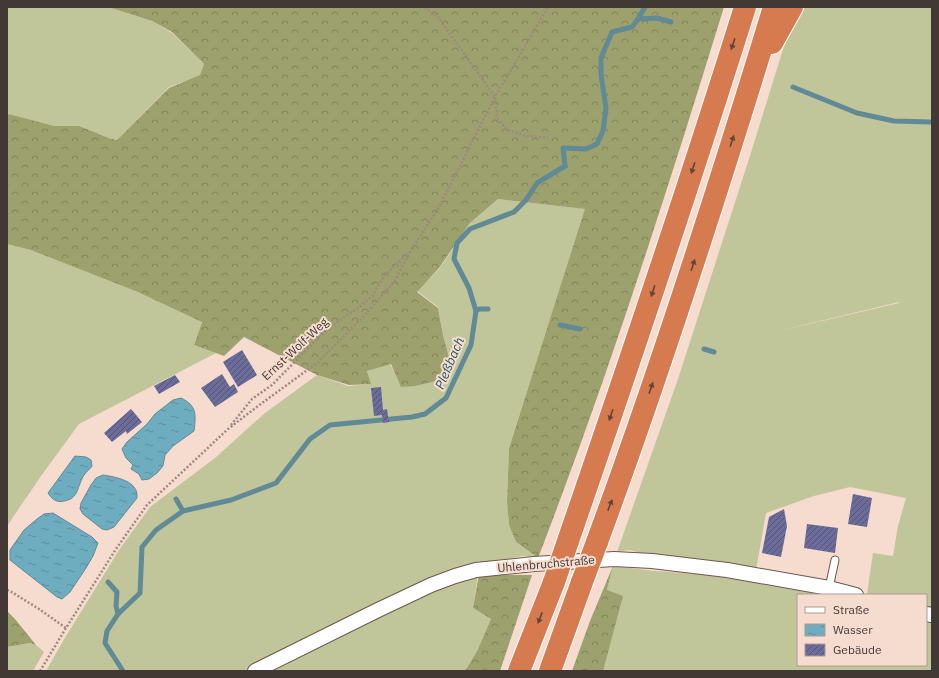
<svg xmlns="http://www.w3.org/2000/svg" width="939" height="678" viewBox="0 0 939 678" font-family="'IBM Plex Sans',sans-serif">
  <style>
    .grass { fill: #c1c59a; fill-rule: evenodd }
    .forest { fill: url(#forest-crowns) }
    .water { fill: url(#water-ripples); stroke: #608a95 }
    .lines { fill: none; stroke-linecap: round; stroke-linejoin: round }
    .stream { stroke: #608a95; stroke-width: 5 }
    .building { fill: url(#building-hatch) }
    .service-casing { stroke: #6e574c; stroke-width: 9 }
    .minor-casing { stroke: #6e574c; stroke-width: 16 }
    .motorway-casing { stroke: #fff; stroke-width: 24 }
    .path { stroke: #9c8981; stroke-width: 2.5; stroke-dasharray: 2 2; stroke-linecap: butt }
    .service { stroke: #fff; stroke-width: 7 }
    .minor { stroke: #fff; stroke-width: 14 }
    .motorway { stroke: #d67a4f; stroke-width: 22 }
    .motorway-bridge-casing { stroke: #fff; stroke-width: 24; stroke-linecap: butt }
    .motorway-bridge { stroke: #d67a4f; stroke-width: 22 }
    .oneway { fill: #604639 }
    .labels { text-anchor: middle; stroke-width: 4; stroke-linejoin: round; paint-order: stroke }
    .street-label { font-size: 12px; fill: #433934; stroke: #f6dbcf }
    .water-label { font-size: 13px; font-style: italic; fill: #235866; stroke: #f6dbcf }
  </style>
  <defs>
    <pattern id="forest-crowns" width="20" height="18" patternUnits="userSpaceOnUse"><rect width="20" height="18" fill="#9da16e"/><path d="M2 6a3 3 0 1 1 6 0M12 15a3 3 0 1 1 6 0" fill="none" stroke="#82845b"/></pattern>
    <pattern id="water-ripples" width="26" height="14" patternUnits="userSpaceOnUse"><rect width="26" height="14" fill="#6dadbf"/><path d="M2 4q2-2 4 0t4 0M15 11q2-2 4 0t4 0" fill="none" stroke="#5b8e9c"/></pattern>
    <pattern id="building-hatch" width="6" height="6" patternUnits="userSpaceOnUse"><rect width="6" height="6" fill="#6b6c99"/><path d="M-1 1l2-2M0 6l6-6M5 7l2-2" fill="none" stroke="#557"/></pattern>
  </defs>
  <rect width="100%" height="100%" fill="#f6dbcf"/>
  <!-- grass -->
  <g class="grass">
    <polygon points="7,7 108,7 152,21 172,33 204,64 200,76 169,87 117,140 109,138 79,126 53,126 9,114 7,115"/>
    <path d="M797,7H932V611L926,609V595L867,594L873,553L893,556L898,526L906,498L850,487L814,496L766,513L756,570L636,555L637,552L629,550L617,552L678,379L749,159L794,14ZM899,303L766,334L899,302Z"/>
    <polygon points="498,199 586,209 509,447 507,502 509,524 516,542 536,557 522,556 461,570 243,671 46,671 63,641 119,550 150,507 215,458 265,413 317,375 348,386 370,384 367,371 390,364 402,387 436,381 451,363 443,335 438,307 417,291 439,269 471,222"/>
    <polygon points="7,244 32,250 139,292 202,321 194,345 216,353 79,424 41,476 7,526"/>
    <polygon points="613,566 655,571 726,576 823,595 798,595 798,665 926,665 926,620 932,621 932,671 603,671 607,590"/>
    <polygon points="478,574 473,608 491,619 477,651 465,671 368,671 363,670 358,671 273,671 282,663 403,602"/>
    <polygon points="30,643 36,645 44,652 33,671 7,671 7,647"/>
  </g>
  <!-- forest -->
  <g class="forest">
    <path d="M108,7H724C667,192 608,377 538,558L516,542L509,525L507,502L509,448L585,209L498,199L470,223L439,268L417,292L438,308L443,335L451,364L436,381L415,386L401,387L391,364L367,371L371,384L349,385L317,375L244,337L224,356L194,345L202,322L138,292L31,250L7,244V116L9,114L54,126H79L109,138L117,140L169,88L200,75L204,64L172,32L152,21Z"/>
    <polygon points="613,566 607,590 623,596 603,671 572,671 590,621"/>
    <polygon points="479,574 489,575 532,575 500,671 465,671 477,651 491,619 473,608"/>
    <polygon points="7,611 15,619 36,645 30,643 7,647"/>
  </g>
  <!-- water -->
  <g class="water">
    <path d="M181,398C197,406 196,414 194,431L173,446L165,455L163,466L157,473L149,479L142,480L139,474L131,469L133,465L126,458L122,449L127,442L147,424L155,414L173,400Z"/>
    <path d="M75,456L86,457L91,460L92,466C90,469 86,472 84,475C77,486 79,499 64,501C56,503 52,499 48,493Z"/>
    <path d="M103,475C116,477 139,481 137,498L114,527L107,530L102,529L83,514L80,509L81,503L91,485L96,478Z"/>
    <polygon points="53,513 92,537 98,543 93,556 86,568 70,592 62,599 57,597 10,560 10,550 24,530 37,519 44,514"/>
  </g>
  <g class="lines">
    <!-- stream -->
    <g class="stream">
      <polyline points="638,19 657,18 671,22"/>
      <polyline points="793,87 857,113 894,121 931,122"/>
      <polyline points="476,311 479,309 488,309"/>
      <polyline points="560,325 580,329"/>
      <polyline points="704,349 714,352"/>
      <polyline points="176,499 183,511"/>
      <polyline points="108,582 117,592 116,606 118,614"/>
      <polyline points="123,671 105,643 107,631 118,614 140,593 142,547 156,530 183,511 231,500 276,483 310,439 330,425 412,417 425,414 446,398 471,345 476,311 469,288 454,259 457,243 470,229 514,212 526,200 537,183 565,166 563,148 586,149 597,144 603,131 606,108 601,75 601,58 612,32 632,27 638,19 645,7"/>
    </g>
  </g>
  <!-- building -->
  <g class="building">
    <polygon points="242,350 257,375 238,387 223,362"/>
    <polygon points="222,374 230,387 234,384 238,392 215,407 201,388"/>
    <polygon points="175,375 180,382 159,394 154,386"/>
    <polygon points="381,387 383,410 387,409 389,422 383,423 382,415 374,416 371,388"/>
    <polygon points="131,409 142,422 127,434 126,431 112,442 104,433"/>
    <polygon points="853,494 872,498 867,527 848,524"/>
    <polygon points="784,509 787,526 781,557 762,553 769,517"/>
    <polygon points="807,524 838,528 835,553 804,548"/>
  </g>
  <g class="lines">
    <!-- service casing -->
    <g class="service-casing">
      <polyline id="service" points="829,588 835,560"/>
    </g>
    <!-- minor casing -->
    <g class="minor-casing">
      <g id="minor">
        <polyline points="926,614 932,615"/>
        <polyline points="255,671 378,610 431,585 455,576 476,570 534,564 614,559 652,561 727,570 829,588 856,595"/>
      </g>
    </g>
    <!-- motorway casing -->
    <g class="motorway-casing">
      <g id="motorway">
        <polyline points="772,43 792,7"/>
        <path d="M568,541C629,364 689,186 745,7"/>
        <path d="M597,542C662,366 719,187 774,7"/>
        <polyline points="519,671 554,582"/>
        <polyline points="550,671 582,582"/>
      </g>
    </g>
    <!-- path -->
    <g class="path">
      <polyline points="425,7 438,17 495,97 497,118 506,129 526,136 548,138"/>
      <polyline points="231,425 252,399 272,385 327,329 358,308 373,295 384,276 408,253"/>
      <polyline points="7,590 10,591 39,609 66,628"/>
      <polyline points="40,671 66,628 116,549 147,505 228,429 258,406 317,363 363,317 394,282 410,252 439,207 495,97 548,7"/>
    </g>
    <!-- service -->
    <use href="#service" class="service"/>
    <!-- minor -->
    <use href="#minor" class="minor"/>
    <!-- motorway -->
    <use href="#motorway" class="motorway"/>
    <!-- motorway-bridge casing -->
    <g class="motorway-bridge-casing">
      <g id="motorway-bridge">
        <polyline points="554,582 568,541"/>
        <polyline points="582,582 597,542"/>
      </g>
    </g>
    <!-- motorway-bridge -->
    <use href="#motorway-bridge" class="motorway-bridge"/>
  </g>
  <!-- one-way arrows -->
  <defs><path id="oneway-solid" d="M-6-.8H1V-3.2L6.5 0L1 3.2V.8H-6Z"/></defs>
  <g class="oneway">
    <use href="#oneway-solid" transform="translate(733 44) rotate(108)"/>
    <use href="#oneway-solid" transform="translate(732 141) rotate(-72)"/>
    <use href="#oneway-solid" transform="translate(693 168) rotate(108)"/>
    <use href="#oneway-solid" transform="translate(693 265) rotate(-72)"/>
    <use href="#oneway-solid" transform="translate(653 291) rotate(108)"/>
    <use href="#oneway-solid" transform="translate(651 388) rotate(-71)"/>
    <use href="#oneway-solid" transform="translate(611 415) rotate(109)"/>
    <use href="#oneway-solid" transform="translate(610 505) rotate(-69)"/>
    <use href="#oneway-solid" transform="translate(540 618) rotate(111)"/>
  </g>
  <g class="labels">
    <!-- street labels -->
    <g class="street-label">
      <text transform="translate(295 349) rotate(-43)" y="4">Ernst-Wolf-Weg</text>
      <text transform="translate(546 564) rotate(-5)" y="4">Uhlenbruchstraße</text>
    </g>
    <!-- water labels -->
    <g class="water-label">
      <text transform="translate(449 363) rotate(-67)" y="5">Pleßbach</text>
    </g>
  </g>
  <!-- border -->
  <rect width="939" height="678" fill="none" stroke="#433934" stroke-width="16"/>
  <!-- legend -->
  <rect x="797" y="594" width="130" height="72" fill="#f6dbcf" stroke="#ae9a91"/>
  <rect x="805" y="607" width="20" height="6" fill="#ffffff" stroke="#ae9a91"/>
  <text x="833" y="614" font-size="12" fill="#433934">Straße</text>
  <rect x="805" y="624" width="20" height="12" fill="url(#water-ripples)" stroke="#ae9a91"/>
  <text x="833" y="634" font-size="12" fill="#433934">Wasser</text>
  <rect x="805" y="644" width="20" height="12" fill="url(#building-hatch)" stroke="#ae9a91"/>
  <text x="833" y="654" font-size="12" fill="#433934">Gebäude</text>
</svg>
